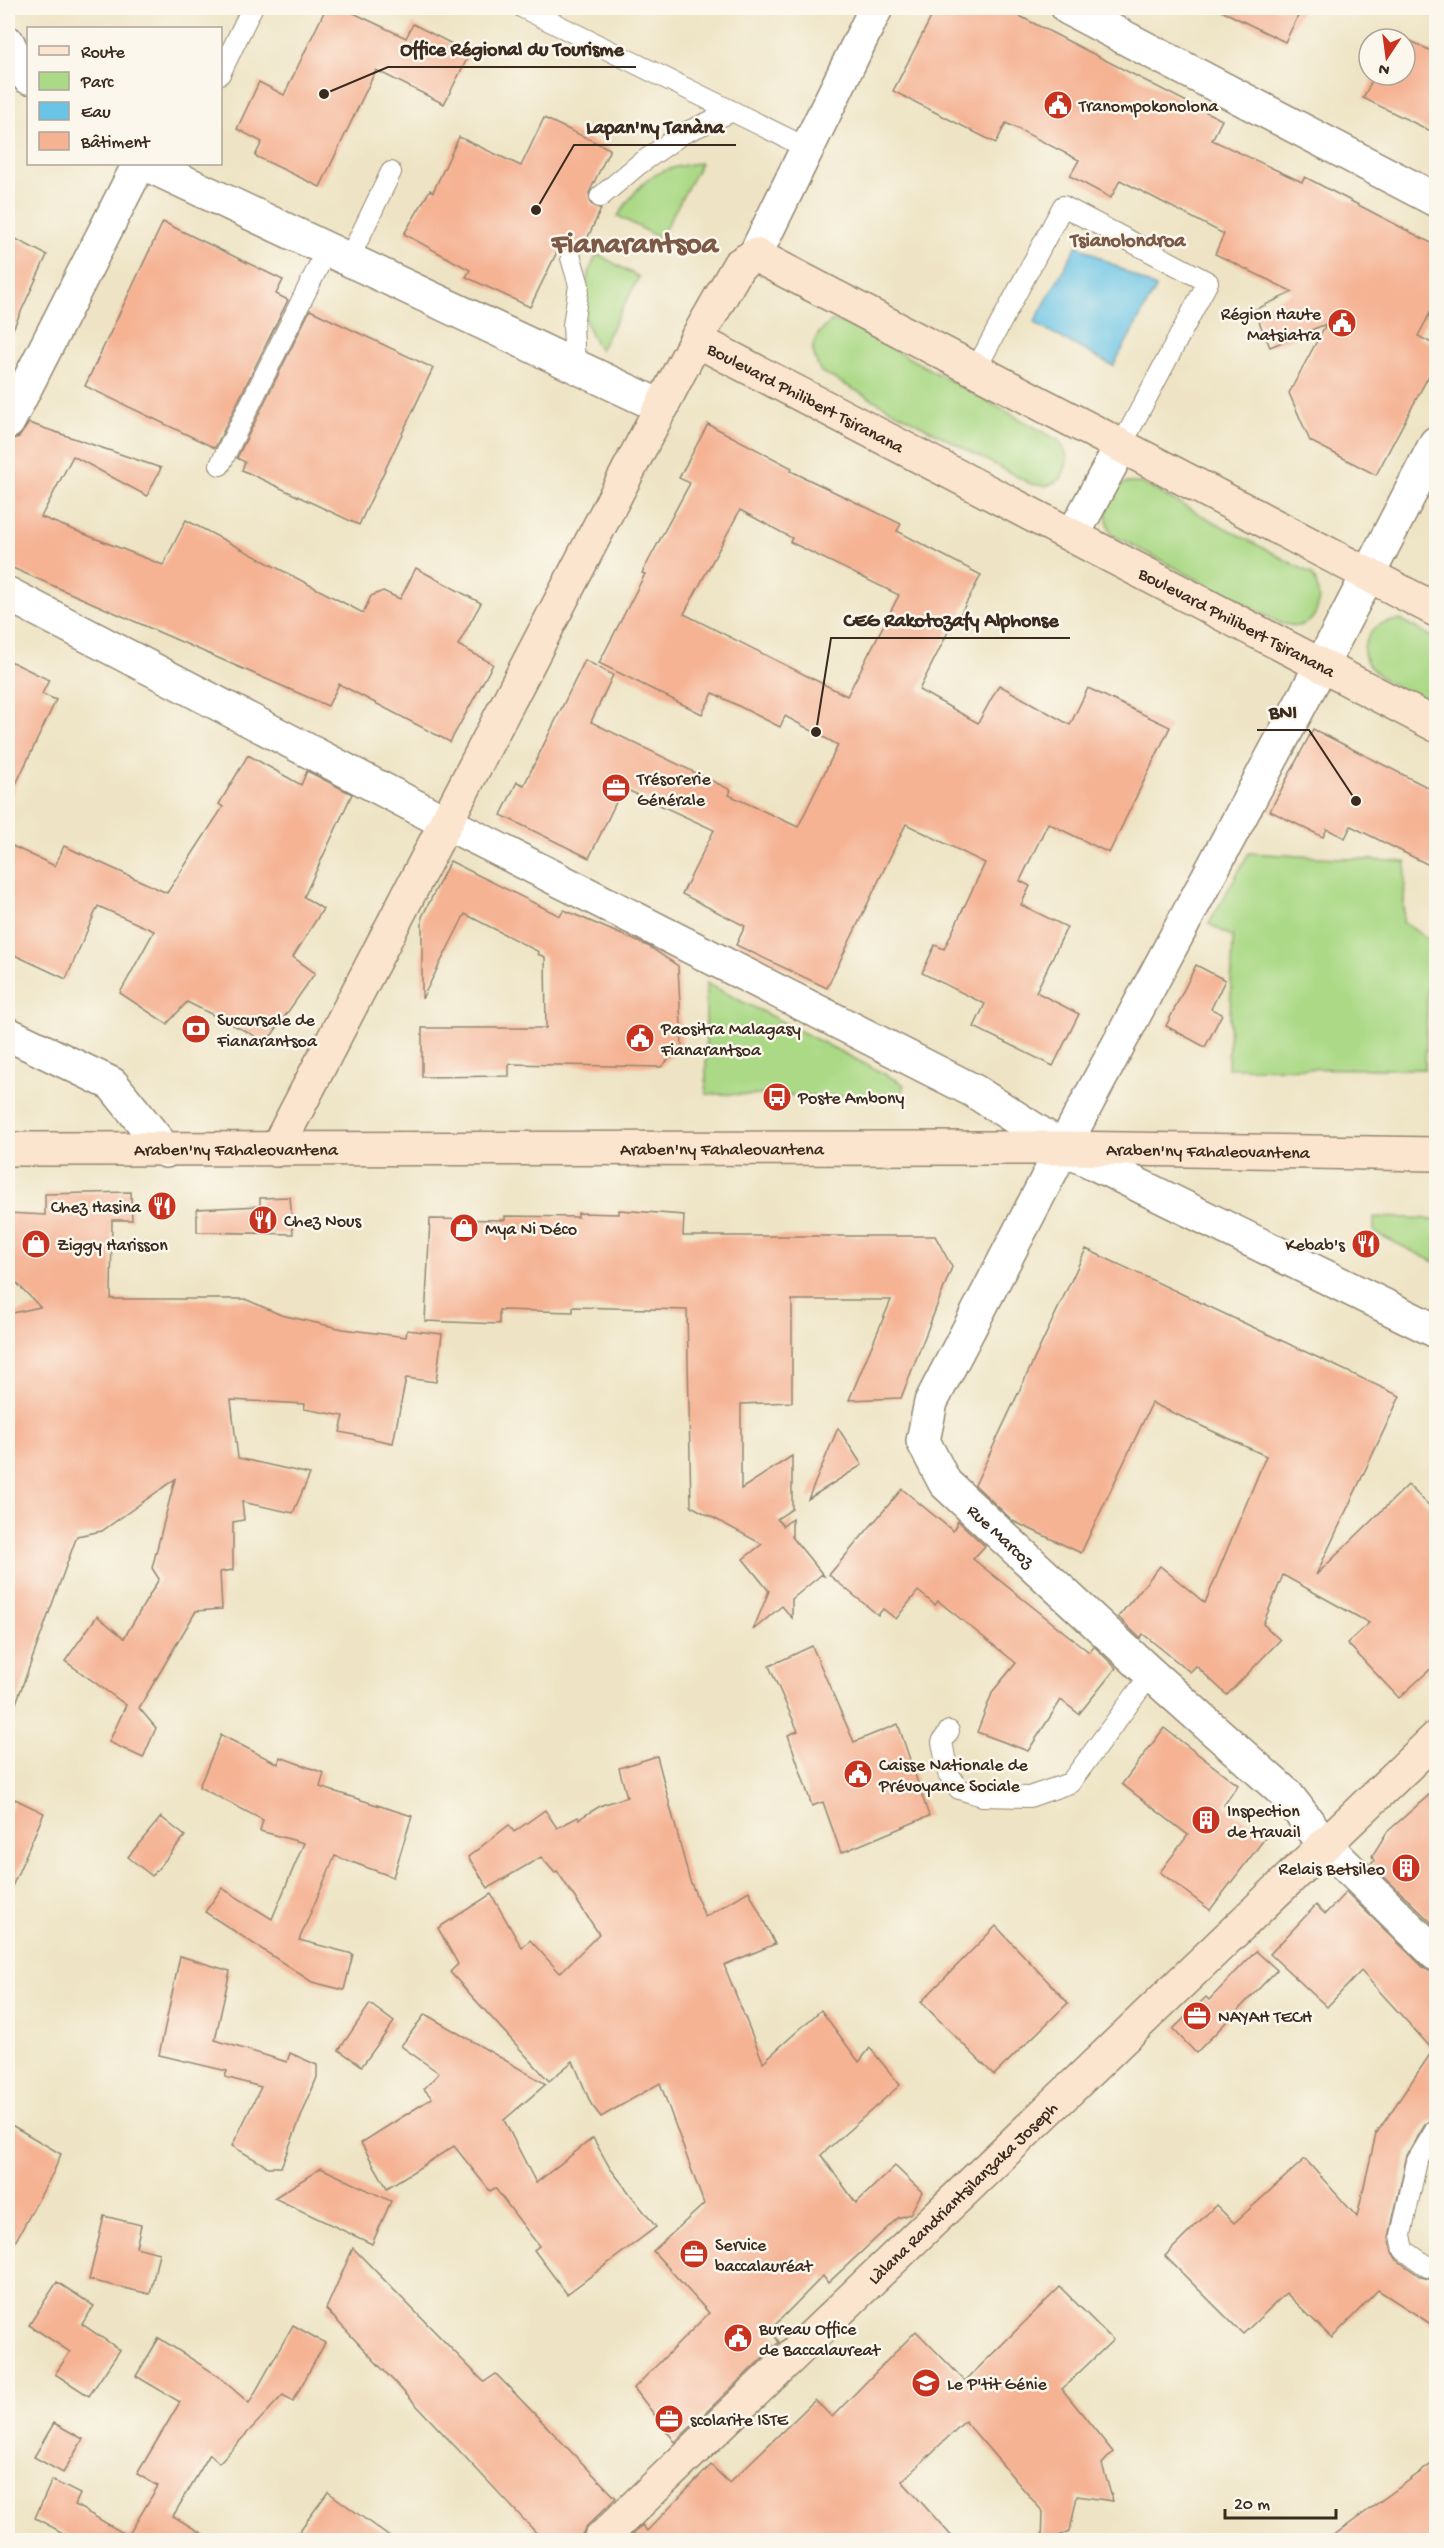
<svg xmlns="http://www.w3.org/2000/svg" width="1444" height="2548" viewBox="0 0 1444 2548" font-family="'Gochi Hand',sans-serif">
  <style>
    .green { fill: #abd986; stroke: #738252; stroke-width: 1.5 }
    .water { fill: #69c4e6; stroke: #527782; stroke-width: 1.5 }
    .building { fill: #f5b394; fill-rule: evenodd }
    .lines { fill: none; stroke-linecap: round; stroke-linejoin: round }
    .lane-casing { stroke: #948772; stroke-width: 22 }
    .street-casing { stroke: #948772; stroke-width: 36 }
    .secondary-casing { stroke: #948772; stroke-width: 36 }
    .lane { stroke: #fff; stroke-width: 20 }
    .street { stroke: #fff; stroke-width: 33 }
    .secondary { stroke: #fce5cf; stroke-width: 33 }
    .labels { text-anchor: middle; stroke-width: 5; stroke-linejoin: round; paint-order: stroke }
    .poi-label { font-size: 18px; fill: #3b2a1e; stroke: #fbf7ec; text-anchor: start }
    .street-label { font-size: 18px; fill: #3b2a1e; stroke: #fbf7ec }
    .neighbourhood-label { font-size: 20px; font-weight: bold; fill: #7c5a47; stroke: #fbf7ec }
    .town-label { font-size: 30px; font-weight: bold; fill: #7c5a47; stroke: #fbf7ec }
    .leader { fill: none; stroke: #3b2a1e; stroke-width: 2 }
    .callout-dot { fill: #3b2a1e; stroke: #fbf7ec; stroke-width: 2 }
    .callout-label { font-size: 20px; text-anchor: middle; font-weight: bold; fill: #3b2a1e; stroke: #fbf7ec; stroke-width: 5; stroke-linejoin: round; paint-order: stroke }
  </style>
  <rect width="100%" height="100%" fill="#fbf7ec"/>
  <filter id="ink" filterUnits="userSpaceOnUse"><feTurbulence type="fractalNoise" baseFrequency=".0167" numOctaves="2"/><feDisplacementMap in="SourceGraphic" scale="12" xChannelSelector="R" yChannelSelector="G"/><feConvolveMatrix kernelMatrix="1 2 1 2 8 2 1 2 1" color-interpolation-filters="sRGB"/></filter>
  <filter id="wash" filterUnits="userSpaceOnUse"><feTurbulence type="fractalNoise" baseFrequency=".008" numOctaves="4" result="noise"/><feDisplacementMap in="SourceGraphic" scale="24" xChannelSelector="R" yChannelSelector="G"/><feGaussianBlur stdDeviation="1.35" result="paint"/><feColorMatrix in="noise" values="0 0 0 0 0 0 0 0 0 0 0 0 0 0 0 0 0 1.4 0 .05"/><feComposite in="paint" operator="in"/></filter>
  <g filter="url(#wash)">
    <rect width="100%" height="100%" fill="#eee4c5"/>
    <!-- green -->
    <g class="green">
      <path d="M701,163L660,238L618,216C641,179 657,167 701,163Z"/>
      <path d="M597,254L639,277L600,350C577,315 579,291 597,254Z"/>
      <path d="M832,321L849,325L1058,440C1070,456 1069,460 1061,479L1047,486L1031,484L821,372C808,348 810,338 832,321Z"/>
      <path d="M1126,483H1141L1312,574C1322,591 1323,622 1297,626C1292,626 1287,624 1282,624L1111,534C1103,513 1104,494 1126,483Z"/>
      <path d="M1401,620L1436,639V706C1414,695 1349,673 1367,639C1375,623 1385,622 1401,620Z"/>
      <polygon points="1249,853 1406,862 1403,922 1429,940 1425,1069 1228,1068 1233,937 1209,924"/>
      <polygon points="706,983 898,1081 904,1085 902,1093 898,1097 706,1094"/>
      <polygon points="1374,1217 1436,1219 1436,1263 1374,1232"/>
    </g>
    <!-- water -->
    <polygon class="water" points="1077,245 1156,288 1113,366 1034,323"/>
    <g id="blocks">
      <!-- building -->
      <g class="building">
        <polygon points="326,8 343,8 406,38 413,24 470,53 444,104 376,70 320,187 255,156 262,142 237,129 259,82 284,95"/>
        <polygon points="936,8 1004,8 1222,120 1212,140 1302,182 1305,177 1437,246 1437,300 1418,336 1437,346 1437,360 1376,475 1310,441 1289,393 1326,324 1270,347 1254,310 1293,292 1215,254 1224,234 1120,180 1111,198 1070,176 1079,160 1006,123 996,143 893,91"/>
        <polygon points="1216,8 1302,8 1285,42"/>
        <polygon points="1395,33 1437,54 1437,134 1363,98 1375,75 1405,75 1405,39 1392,39"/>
        <polygon points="544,118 610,149 589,193 591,204 601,209 581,252 573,246 567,247 560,253 557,252 530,307 466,277 470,270 404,234 430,190 433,192 459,137 521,166"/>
        <polygon points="163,222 283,280 276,294 288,300 215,448 85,386"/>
        <polygon points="8,235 47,255 8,340"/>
        <polygon points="310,310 433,368 359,525 242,470 245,462 237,458"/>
        <polygon points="29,423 161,468 147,496 73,456 41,517 163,565 186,520 363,613 371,596 383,591 400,599 416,568 481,603 458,645 493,664 450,742 339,684 328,706 8,566 8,440 19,437"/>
        <path d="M708,424L792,468L791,471L901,524L897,531L981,575L952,630L950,628L919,690L978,723L999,685L1070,725L1088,688L1170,727L1109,853L1048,823L1020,881L1030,886L1021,905L1067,927L1036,992L1079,1014L1053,1066L974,1027L985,1004L922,973L935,945L944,949L985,863L906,824L827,988L736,945L745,926L682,894L714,830L623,788L589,858L501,815L517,782L524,785L585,660L613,675L591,722L731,790L729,795L798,827L838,745L785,716L780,727L713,693L702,714L599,663L645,574L642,573L690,483L679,478ZM740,510L792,538L790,542L899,595L847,696L684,614Z"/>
        <polygon points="8,660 49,680 42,694 56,700 8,801"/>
        <polygon points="1313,729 1437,792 1437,869 1351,826 1345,838 1327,829 1323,837 1270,811"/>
        <polygon points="248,755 301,785 307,771 352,794 304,897 323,909 293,957 315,973 267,1042 187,1002 167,1024 120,993 154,931 98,906 66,979 8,952 8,844 55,866 64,846 167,893 223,807 219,804"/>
        <polygon points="450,861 560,916 564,910 648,946 678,966 682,1046 661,1067 509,1064 509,1076 422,1077 422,1028 546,1028 545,957 538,954 539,952 465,914 422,999 422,917"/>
        <polygon points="1196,965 1225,980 1211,1009 1222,1014 1205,1047 1166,1026"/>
        <polygon points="131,1192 132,1220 112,1220 111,1299 245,1299 281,1315 343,1329 406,1337 407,1330 442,1334 436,1382 406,1378 393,1443 340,1432 344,1416 304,1409 305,1404 231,1400 238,1458 310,1474 293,1513 242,1502 244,1520 233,1522 233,1570 220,1572 222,1609 196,1611 139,1708 156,1728 143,1758 109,1742 126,1705 65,1661 97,1616 124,1638 159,1579 152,1568 175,1479 102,1531 77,1536 11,1717 8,1717 8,1314 40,1307 8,1274 8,1213 45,1215 45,1194"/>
        <polygon points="290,1197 293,1234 197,1232 197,1209 260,1206 260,1198"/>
        <polygon points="619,1210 684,1215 683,1236 935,1236 952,1267 901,1398 849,1400 891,1300 792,1300 792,1402 741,1404 741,1489 792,1456 792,1509 777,1519 783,1526 792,1519 792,1537 824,1576 821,1575 792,1599 792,1618 782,1606 753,1630 769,1591 743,1559 762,1544 691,1506 687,1310 573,1307 573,1312 499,1310 499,1324 425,1321 430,1219 505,1220 505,1216 578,1217 578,1213 619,1214"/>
        <polygon points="1086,1249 1400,1396 1316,1575 1408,1485 1437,1513 1437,1663 1399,1698 1347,1643 1369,1623 1283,1575 1263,1624 1280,1640 1227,1695 1196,1666 1190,1672 1143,1634 1140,1638 1118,1617 1160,1566 1205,1603 1266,1456 1152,1403 1081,1553 1013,1521 975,1485"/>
        <polygon points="838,1428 862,1465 808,1499"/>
        <polygon points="902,1489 953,1531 958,1521 985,1546 973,1559 1089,1652 1094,1646 1116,1668 1079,1714 1061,1700 1028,1751 977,1732 993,1691 1016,1663 938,1601 935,1605 918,1591 896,1619 883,1609 878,1615 829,1575"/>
        <polygon points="812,1646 854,1742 898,1724 929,1816 841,1853 823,1802 812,1806 788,1735 798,1731 769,1666"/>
        <polygon points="1164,1728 1238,1785 1224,1805 1266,1837 1210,1910 1160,1872 1188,1835 1122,1784"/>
        <polygon points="221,1735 278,1764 280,1757 324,1773 320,1787 412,1816 393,1877 335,1856 299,1940 353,1954 344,1990 312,1982 205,1912 222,1888 272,1919 304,1843 260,1831 263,1820 199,1787"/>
        <polygon points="657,1756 689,1878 705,1917 749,1891 775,1944 724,1965 763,2062 821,2010 859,2062 870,2048 900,2085 821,2155 856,2203 895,2166 922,2192 910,2214 898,2218 828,2283 823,2276 770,2330 779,2342 675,2442 634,2388 709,2313 653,2251 704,2204 660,2083 601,2117 591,2104 573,2061 549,2081 450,1972 458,1964 438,1928 491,1894 522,1948 530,1940 560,1973 599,1934 557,1871 555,1873 541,1857 488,1888 468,1857 509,1825 514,1832 545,1810 557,1828 578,1817 579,1819 602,1805 627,1797 619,1768"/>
        <polygon points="1437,1788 1437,1928 1371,1864 1374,1861 1372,1856 1387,1832"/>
        <polygon points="15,1799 44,1813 8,1896 8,1816"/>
        <polygon points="161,1817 185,1836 152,1876 128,1857"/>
        <polygon points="1346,1892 1423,1967 1437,1972 1437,2117 1426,2123 1407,2155 1389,2237 1392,2252 1397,2260 1421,2277 1437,2281 1437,2328 1378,2290 1332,2338 1286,2293 1243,2334 1165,2256 1216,2205 1234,2223 1305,2159 1357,2217 1376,2134 1433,2050 1361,1971 1327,2007 1270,1954 1316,1905 1325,1914"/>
        <polygon points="996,1926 1068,2003 994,2075 921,2002"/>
        <polygon points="1256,1951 1277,1970 1196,2053 1173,2029 1206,1997 1209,2000"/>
        <polygon points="180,1956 230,1971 215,2040 287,2062 290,2053 317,2065 317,2077 281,2167 268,2167 232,2146 261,2087 225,2077 227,2071 159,2055"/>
        <polygon points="370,2004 394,2022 362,2066 339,2050"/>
        <polygon points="425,2014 546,2084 504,2120 536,2183 593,2138 610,2168 656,2227 567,2294 534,2250 539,2246 495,2188 490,2191 454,2146 387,2188 361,2143 432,2098 424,2089 439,2073 401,2046"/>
        <polygon points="8,2123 61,2154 54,2171 8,2255"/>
        <polygon points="321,2168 391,2201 372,2244 274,2198"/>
        <polygon points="104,2216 141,2225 136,2247 159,2253 150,2294 89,2280"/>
        <polygon points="353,2248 484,2382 496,2374 616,2498 587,2526 582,2534 582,2541 544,2541 326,2309"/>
        <polygon points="57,2282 94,2306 82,2324 120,2350 89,2396 55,2374 70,2352 29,2325"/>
        <polygon points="1060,2287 1113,2340 1062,2389 1113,2452 1102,2464 1113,2501 1077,2496 1070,2531 1048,2541 1042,2541 1043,2512 965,2421 902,2481 956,2541 627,2541 642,2525 647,2531 711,2465 729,2483 815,2400 832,2417 916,2331 965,2381"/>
        <polygon points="293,2325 325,2343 293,2401 283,2395 219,2463 210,2454 173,2516 214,2541 78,2541 35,2518 52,2480 80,2494 75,2505 128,2536 158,2486 137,2474 180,2402 136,2376 159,2338 217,2375 249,2403"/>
        <polygon points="54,2423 83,2439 63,2473 34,2457"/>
        <polygon points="1437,2460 1437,2541 1326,2541"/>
        <polygon points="328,2492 395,2541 292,2541"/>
      </g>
    </g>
  </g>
  <g filter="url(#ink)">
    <use href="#blocks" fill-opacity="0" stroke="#948772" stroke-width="1.5"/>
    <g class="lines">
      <!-- lane casing -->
      <g class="lane-casing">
        <g id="lane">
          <polyline points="523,8 807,148"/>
          <polyline points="220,74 252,8"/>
          <polyline points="600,197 638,165 682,134 731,112"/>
          <polyline points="571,258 579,285 573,325 575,366"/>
          <polyline points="349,259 391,172"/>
          <polyline points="976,369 1063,206 1208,282 1121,446"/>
          <polyline points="220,465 327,249"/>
          <polyline points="949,1731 942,1742 948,1773 959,1789 982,1796 1029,1797 1070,1783 1151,1674"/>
          <polyline points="1436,2129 1417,2161 1401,2235 1404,2250 1428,2267 1436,2269"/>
        </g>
      </g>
      <!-- street casing -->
      <g class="street-casing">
        <g id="street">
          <polyline points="1068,8 1436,200"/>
          <polyline points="8,43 16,60 28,77"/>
          <polyline points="146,164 662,407"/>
          <polyline points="755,255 876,8"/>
          <polyline points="8,422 139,164"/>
          <path id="s1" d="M1436,443L1322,664L1063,1148L931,1402L923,1441L945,1483L1151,1674L1287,1795L1326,1846L1436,1954"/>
          <polyline points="1073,535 1121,446"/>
          <polyline points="8,594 445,822 974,1091 1063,1148 1436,1331"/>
          <polyline points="8,1034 112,1084 166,1151"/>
        </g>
      </g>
      <!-- secondary casing -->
      <g class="secondary-casing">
        <g id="secondary">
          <path id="s2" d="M696,340L1436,725"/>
          <path id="s3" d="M8,1149L1063,1148L1436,1154"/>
          <polyline points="276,1150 696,340 739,265 755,255 1436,610"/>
          <path id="s4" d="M600,2540L1436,1738"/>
        </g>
      </g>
      <!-- lane -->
      <use href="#lane" class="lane"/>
      <!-- street -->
      <use href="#street" class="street"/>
      <!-- secondary -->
      <use href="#secondary" class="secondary"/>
    </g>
  </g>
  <!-- icons -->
  <defs>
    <g id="civic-disc" transform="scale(1.5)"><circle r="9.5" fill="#c8321e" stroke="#fbf7ec"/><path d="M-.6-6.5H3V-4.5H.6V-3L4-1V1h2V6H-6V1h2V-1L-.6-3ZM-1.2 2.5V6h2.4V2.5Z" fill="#fff"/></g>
    <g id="office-disc" transform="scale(1.5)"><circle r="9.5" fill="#c8321e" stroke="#fbf7ec"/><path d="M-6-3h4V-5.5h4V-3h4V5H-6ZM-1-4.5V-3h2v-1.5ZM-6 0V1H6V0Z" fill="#fff"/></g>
    <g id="bank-disc" transform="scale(1.5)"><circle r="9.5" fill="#c8321e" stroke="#fbf7ec"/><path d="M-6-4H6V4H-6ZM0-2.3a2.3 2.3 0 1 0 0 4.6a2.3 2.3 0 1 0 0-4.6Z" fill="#fff"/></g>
    <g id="bus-disc" transform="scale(1.5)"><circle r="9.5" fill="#c8321e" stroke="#fbf7ec"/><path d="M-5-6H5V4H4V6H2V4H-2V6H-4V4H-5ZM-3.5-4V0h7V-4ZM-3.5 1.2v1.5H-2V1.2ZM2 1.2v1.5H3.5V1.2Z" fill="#fff"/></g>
    <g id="restaurant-disc" transform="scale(1.5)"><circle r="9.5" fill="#c8321e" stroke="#fbf7ec"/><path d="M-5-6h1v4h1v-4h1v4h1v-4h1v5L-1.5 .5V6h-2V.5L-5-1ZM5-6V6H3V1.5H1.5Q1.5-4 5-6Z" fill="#fff"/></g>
    <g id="shop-disc" transform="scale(1.5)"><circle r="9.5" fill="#c8321e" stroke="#fbf7ec"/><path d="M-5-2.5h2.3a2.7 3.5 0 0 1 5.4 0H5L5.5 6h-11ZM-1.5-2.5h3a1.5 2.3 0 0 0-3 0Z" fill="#fff"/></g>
    <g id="building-disc" transform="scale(1.5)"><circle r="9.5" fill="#c8321e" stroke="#fbf7ec"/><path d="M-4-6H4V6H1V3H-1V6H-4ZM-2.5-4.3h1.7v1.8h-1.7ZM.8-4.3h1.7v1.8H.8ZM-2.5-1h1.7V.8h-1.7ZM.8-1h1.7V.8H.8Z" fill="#fff"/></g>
    <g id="school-disc" transform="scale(1.5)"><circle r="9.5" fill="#c8321e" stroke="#fbf7ec"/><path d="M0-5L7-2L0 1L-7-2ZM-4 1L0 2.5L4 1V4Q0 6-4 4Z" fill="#fff"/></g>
  </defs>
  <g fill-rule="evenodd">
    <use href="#civic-disc" x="1058" y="105"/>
    <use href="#civic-disc" x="1342" y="323"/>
    <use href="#office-disc" x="616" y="788"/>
    <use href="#bank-disc" x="196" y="1029"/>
    <use href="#civic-disc" x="640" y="1038"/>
    <use href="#bus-disc" x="777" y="1097"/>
    <use href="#restaurant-disc" x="162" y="1206"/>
    <use href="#restaurant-disc" x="263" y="1220"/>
    <use href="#shop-disc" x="464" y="1228"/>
    <use href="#shop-disc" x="36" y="1244"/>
    <use href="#restaurant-disc" x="1366" y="1244"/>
    <use href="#civic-disc" x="858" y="1774"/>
    <use href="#building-disc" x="1206" y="1820"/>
    <use href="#building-disc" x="1406" y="1868"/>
    <use href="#office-disc" x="1197" y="2016"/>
    <use href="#office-disc" x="694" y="2254"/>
    <use href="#civic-disc" x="738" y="2338"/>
    <use href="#school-disc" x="926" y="2383"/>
    <use href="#office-disc" x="669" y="2419"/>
  </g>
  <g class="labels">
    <!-- poi labels -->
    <g class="poi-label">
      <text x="1079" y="111">Tranompokonolona</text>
      <text x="1321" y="319" text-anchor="end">Région Haute<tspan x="1321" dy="21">Matsiatra</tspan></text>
      <text x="637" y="784">Trésorerie<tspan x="637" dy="21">Générale</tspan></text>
      <text x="217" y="1025">Succursale de<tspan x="217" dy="21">Fianarantsoa</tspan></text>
      <text x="661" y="1034">Paositra Malagasy<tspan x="661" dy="21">Fianarantsoa</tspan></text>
      <text x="798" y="1103">Poste Ambony</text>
      <text x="141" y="1212" text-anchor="end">Chez Hasina</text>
      <text x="284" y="1226">Chez Nous</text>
      <text x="485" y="1234">Mya Ni Déco</text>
      <text x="57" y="1250">Ziggy Harisson</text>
      <text x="1345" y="1250" text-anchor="end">Kebab's</text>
      <text x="879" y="1770">Caisse Nationale de<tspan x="879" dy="21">Prévoyance Sociale</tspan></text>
      <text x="1227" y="1816">Inspection<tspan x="1227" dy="21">de travail</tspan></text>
      <text x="1385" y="1874" text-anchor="end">Relais Betsileo</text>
      <text x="1218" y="2022">NAYAH TECH</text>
      <text x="715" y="2250">Service<tspan x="715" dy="21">baccalauréat</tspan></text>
      <text x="759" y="2334">Bureau Office<tspan x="759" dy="21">de Baccalaureat</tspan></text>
      <text x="947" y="2389">Le P'tit Génie</text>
      <text x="690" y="2425">scolarite ISTE</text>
    </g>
    <!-- street labels -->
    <g class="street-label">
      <text dy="6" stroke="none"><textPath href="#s2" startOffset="124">Boulevard Philibert Tsiranana</textPath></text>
      <text dy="6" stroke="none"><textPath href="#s2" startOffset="610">Boulevard Philibert Tsiranana</textPath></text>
      <text dy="6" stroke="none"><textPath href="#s3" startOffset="228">Araben'ny Fahaleovantena</textPath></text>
      <text dy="6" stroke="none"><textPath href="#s3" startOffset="714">Araben'ny Fahaleovantena</textPath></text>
      <text dy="6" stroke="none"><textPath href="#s3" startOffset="1200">Araben'ny Fahaleovantena</textPath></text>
      <text dy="6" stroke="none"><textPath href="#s1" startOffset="1248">Rue Marcoz</textPath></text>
      <text dy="6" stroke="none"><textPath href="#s4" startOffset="502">Làlana Randriantsilanzaka Joseph</textPath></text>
    </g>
    <!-- neighbourhood labels -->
    <g class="neighbourhood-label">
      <text x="1128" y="246">Tsianolondroa</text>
    </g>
    <!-- town labels -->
    <g class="town-label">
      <text x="635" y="252">Fianarantsoa</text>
    </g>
  </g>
  <!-- callouts -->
  <path class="leader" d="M324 94L388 67H636M536 210L574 145H736M816 732L831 638H1070M1356 801L1309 730H1257"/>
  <g class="callout-dot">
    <circle cx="324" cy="94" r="6"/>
    <circle cx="536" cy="210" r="6"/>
    <circle cx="816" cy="732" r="6"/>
    <circle cx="1356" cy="801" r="6"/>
  </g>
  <g class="callout-label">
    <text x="512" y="55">Office Régional du Tourisme</text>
    <text x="655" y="133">Lapan'ny Tanàna</text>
    <text x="951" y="626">CEG Rakotozafy Alphonse</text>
    <text x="1283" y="718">BNI</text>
  </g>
  <!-- margin -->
  <rect width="1444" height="2548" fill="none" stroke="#fbf7ec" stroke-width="30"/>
  <!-- legend -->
  <rect x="27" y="27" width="195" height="138" fill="#fbf7ec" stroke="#aea59a" stroke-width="1.5"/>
  <rect x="39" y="46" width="30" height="9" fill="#fce5cf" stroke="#aea59a" stroke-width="1.5"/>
  <text x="81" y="57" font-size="18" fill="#3b2a1e">Route</text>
  <rect x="39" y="72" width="30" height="18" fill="#abd986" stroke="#aea59a" stroke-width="1.5"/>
  <text x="81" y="87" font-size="18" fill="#3b2a1e">Parc</text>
  <rect x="39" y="102" width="30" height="18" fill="#69c4e6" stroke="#aea59a" stroke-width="1.5"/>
  <text x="81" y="117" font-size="18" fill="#3b2a1e">Eau</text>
  <rect x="39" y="132" width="30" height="18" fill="#f5b394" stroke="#aea59a" stroke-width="1.5"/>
  <text x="81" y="147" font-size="18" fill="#3b2a1e">Bâtiment</text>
  <!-- north arrow -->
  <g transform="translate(1387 57) rotate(193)"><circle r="28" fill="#fbf7ec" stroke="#aea59a" stroke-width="1.5"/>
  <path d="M0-4.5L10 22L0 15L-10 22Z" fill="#c8321e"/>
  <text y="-9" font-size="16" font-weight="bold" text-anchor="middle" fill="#3b2a1e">N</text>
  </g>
  <!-- scale -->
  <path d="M1225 2509v9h111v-9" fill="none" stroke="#3b2a1e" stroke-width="3"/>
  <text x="1234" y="2509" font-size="18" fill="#3b2a1e" stroke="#fbf7ec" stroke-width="4.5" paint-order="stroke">20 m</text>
</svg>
